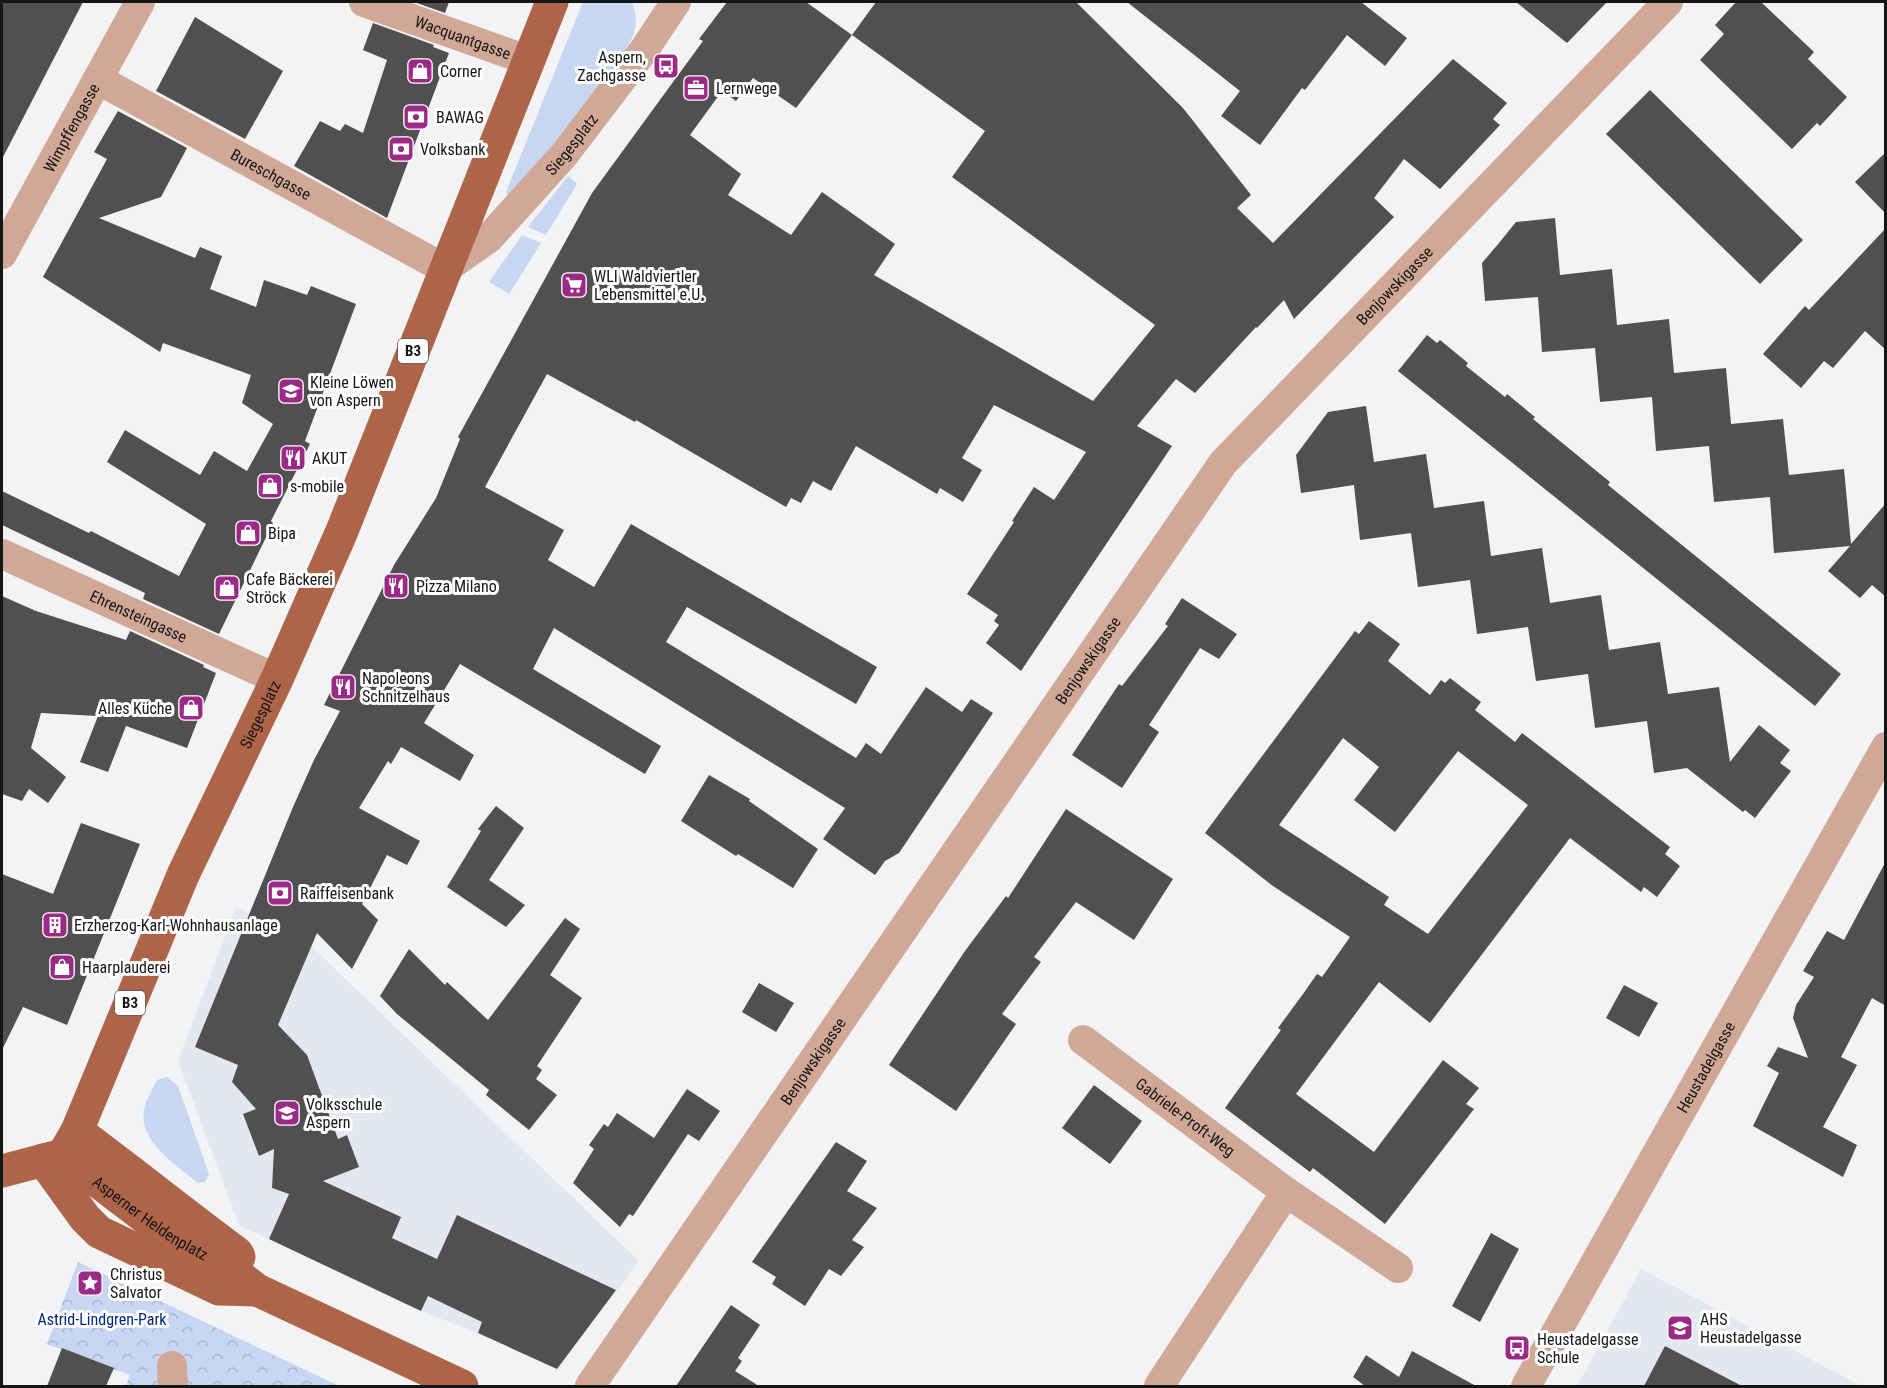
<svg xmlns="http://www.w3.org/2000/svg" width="1887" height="1388" viewBox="0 0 1887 1388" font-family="'Roboto Condensed',sans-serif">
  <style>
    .built { fill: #e3e8f0 }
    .green { fill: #c7d6f1 }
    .park { fill: url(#park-crowns) }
    .building { fill: #52504f; fill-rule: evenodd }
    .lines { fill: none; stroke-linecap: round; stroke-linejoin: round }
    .minor { stroke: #d1a796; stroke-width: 30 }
    .major { stroke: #ae6447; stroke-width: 33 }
    .labels { text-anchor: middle; stroke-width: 6; stroke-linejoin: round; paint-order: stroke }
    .shield { fill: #fff; stroke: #5a5b5b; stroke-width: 1.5 }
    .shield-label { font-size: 15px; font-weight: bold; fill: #141515 }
    .street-label { font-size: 16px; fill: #141515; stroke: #fff }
    .poi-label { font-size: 16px; fill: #141515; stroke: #fff; text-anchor: start }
    .park-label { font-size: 16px; fill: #032880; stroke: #fff }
  </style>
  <defs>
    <pattern id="park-crowns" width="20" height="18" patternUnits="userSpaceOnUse" patternTransform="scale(1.5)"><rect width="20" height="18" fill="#c7d6f1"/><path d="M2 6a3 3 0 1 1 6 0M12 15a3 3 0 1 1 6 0" fill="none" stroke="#aab7ce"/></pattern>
  </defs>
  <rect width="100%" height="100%" fill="#f2f3f5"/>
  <!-- built -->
  <g class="built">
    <polygon points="236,907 307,942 639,1261 557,1369 478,1333 421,1311 239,1225 178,1061"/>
    <polygon points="1641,1269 1861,1386 1577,1386"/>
  </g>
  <!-- green -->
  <g class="green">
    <path d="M583,2H632C639,20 636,33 626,49L514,195L508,196L506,192Z"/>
    <polygon points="568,176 577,184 546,235 528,227"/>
    <polygon points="522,235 541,243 509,294 489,282"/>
    <path d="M167,1077L178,1086L209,1174L205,1182L198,1183C177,1165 135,1140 145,1106C147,1098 153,1089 157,1080Z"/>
  </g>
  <!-- park -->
  <polygon class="park" points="78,1262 339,1386 126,1386 130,1375 47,1344"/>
  <!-- building -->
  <g class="building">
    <polygon points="2,2 83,2 2,159"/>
    <polygon points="414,2 449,2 445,13"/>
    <polygon points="727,2 806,2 852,35 796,108 753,78 736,101 722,91 690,135 741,174 728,195 791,235 822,192 895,244 874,275 1093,401 1155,325 952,177 985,131 852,35 876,2 1076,2 1183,108 1251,195 1237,208 1273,243 1453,59 1507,103 1493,119 1500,125 1440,189 1404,159 1374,198 1394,217 1294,319 1284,300 1257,328 1256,327 1195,393 1176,379 1137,426 1172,446 1021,671 986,643 999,625 994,621 998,615 967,594 1014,522 1012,521 1034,487 1054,500 1086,452 994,405 962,458 982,470 963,502 940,488 937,494 856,446 831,491 813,481 801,503 791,498 786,507 636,420 635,422 547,374 485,487 564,530 548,560 594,587 631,524 877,667 856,704 687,607 666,642 856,758 866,743 881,754 926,687 962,712 971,699 993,713 899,853 885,861 875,875 823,839 845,808 554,628 533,669 661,746 645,774 460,664 424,723 474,755 460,781 401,747 391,764 388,761 359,808 420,841 407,865 387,855 362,904 378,920 352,969 317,933 278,1025 307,1055 338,1139 347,1135 359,1167 323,1181 401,1217 392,1238 437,1259 457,1215 616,1290 557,1369 478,1333 482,1322 428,1296 421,1311 269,1239 289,1194 272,1188 274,1149 259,1156 243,1114 256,1109 232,1082 238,1065 195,1047 293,807 314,760 340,711 324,705 394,565 436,498 460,439 458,437 592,193 703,41 699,39"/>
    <polygon points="1127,2 1361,2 1407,38 1385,66 1347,35 1305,90 1302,88 1260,145 1221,116 1240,91"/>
    <polygon points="1516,2 1607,2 1567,43"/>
    <polygon points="1736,2 1761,2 1814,52 1808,59 1847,97 1820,126 1817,123 1792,149 1700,60 1724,34 1715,25"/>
    <polygon points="195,17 283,71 245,139 156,91"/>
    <polygon points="373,23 434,45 433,47 449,53 387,218 294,166 320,121 340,131 345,124 363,133 387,60 363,50"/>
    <polygon points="1650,90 1803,240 1760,284 1606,134"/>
    <polygon points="118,111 187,148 161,197 99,218 195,258 200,247 222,256 210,289 256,307 264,280 307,295 311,286 356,304 305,441 310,444 271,521 273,523 219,634 143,599 145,593 2,525 2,491 89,533 91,531 179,576 206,524 107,462 125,430 200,475 214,451 247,471 273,424 242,403 251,375 163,343 160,352 43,277 107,159 94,152"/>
    <polygon points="1886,152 1886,214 1855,182"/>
    <polygon points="1555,218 1560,275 1612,269 1617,325 1669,319 1674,373 1726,368 1731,424 1783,419 1789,475 1844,469 1851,544 1886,503 1886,597 1872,585 1860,598 1828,571 1850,546 1774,553 1770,497 1714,502 1709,446 1656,451 1652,397 1600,402 1595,348 1542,352 1538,297 1485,301 1482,263 1499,243 1516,222"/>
    <polygon points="1886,228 1886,350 1865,331 1833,368 1824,361 1801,388 1763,354 1805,306 1809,310"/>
    <polygon points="1427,335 1437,343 1440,340 1468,363 1466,366 1505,397 1507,394 1535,417 1533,419 1610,482 1608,485 1841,674 1815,706 1398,371"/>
    <polygon points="1366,406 1374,462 1426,454 1434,508 1484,501 1491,556 1542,548 1550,603 1601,595 1609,650 1660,642 1668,694 1719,687 1730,762 1759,725 1790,750 1780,763 1791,771 1755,818 1745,810 1743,812 1687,768 1654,773 1647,721 1595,728 1588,674 1536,681 1528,627 1477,634 1470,580 1418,587 1411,533 1360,540 1354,485 1301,493 1296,455 1328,412"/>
    <polygon points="2,596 36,611 126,640 130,631 204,665 203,667 216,673 187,748 126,726 108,772 80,762 98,716 41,713 31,748 66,777 48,803 29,789 22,801 2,794"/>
    <polygon points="1182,598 1237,634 1219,659 1200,648 1149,725 1159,732 1122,788 1072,755 1119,684 1122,686 1168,626 1165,624"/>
    <path d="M1369,621L1400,644L1388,661L1430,695L1441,680L1445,683L1450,678L1481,702L1475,710L1515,742L1522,733L1670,847L1665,854L1680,866L1657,897L1644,887L1641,892L1570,838L1430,1023L1379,982L1296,1094L1374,1152L1443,1060L1479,1088L1466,1104L1474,1109L1385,1224L1313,1168L1310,1172L1225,1108L1281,1030L1278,1028L1303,994L1317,974L1322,977L1350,937L1273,886L1205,833L1355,631L1359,634ZM1343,738L1379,767L1354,800L1395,832L1458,751L1528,805L1428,934L1384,905L1389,897L1279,825Z"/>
    <polygon points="709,775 750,799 749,801 818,849 793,888 738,854 736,856 681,821"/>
    <polygon points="496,806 524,828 489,880 525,905 506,927 447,887 481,831 478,829"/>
    <polygon points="1066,809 1173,879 1134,940 1076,902 1034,957 1041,962 1002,1014 1016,1024 956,1111 889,1065 965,951 1006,896 1008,898"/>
    <polygon points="81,823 140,844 67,1025 23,1007 2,1050 2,874 53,894"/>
    <polygon points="1886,861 1886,1006 1872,998 1841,1057 1857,1065 1823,1127 1857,1145 1843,1177 1753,1126 1779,1073 1767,1066 1778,1047 1808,1058 1793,1018 1796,1005 1814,977 1803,971 1827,931 1844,940"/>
    <polygon points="565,918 580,929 550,975 582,998 537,1066 542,1070 536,1079 557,1095 529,1130 486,1095 489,1090 397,1014 380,996 409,949 445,985 447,982 488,1020"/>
    <polygon points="759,983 794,1003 776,1032 742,1012"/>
    <polygon points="1624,985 1658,1003 1639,1037 1606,1018"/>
    <polygon points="1094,1085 1142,1121 1110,1164 1062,1128"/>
    <polygon points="687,1089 720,1111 699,1141 688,1134 633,1216 629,1214 620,1227 573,1183 594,1149 589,1145 604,1124 608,1127 617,1113 654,1138"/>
    <polygon points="836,1142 867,1161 847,1191 877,1208 852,1240 864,1247 841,1276 829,1269 805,1306 772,1284 776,1277 752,1262"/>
    <polygon points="1491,1233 1519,1249 1480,1322 1452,1306"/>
    <polygon points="731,1305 760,1325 738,1358 742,1361 735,1371 759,1386 676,1386"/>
    <polygon points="1665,1346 1742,1386 1644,1386"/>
    <polygon points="62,1348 114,1368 106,1386 47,1386"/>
    <polygon points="1412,1351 1476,1386 1365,1386 1353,1377 1366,1355 1399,1377"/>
  </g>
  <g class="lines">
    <!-- minor -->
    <g class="minor">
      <path id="s1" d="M364,2L527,60"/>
      <path id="s2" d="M99,80L445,269L489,238L563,156L644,50L676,2"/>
      <path id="s3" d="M2,254L140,2"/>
      <path id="s4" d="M2,554L277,679"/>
      <path id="s5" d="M1083,1040L1286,1192L1398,1268"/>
      <polyline points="172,1366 173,1386"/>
      <path id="s6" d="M590,1386L1223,463L1668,2"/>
      <polyline points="1159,1386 1286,1192"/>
      <path id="s7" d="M1526,1386L1886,747"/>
    </g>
    <!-- major -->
    <g class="major">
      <path d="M77,1131C131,1171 183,1213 237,1253L239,1257"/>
      <path id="s8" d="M63,1155L77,1131L183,875L277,679L342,531L552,2"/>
      <path id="s9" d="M63,1155L143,1216L173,1237L229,1268L257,1290L462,1386"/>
      <polyline points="43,1160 85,1218 99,1232 219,1289 257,1290"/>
      <polyline points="2,1171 63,1155"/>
    </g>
  </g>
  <!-- icons -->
  <defs>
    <g id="bus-square" transform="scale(1.35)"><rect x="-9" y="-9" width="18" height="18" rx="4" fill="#9b2986" stroke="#fff"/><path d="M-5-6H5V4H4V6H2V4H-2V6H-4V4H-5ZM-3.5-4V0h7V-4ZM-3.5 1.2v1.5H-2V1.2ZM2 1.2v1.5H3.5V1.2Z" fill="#fff"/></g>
    <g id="shop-square" transform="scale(1.35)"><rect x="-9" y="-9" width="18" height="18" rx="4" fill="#9b2986" stroke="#fff"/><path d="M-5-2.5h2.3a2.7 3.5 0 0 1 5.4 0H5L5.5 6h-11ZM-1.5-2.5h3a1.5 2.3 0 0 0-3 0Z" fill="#fff"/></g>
    <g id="office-square" transform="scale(1.35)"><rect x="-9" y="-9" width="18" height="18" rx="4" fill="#9b2986" stroke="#fff"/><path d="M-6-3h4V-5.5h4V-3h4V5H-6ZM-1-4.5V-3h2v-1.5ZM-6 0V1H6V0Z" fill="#fff"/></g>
    <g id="bank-square" transform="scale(1.35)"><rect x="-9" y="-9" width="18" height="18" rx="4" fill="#9b2986" stroke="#fff"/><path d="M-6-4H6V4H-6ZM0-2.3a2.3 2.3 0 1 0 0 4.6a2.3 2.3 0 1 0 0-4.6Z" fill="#fff"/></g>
    <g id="supermarket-square" transform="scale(1.35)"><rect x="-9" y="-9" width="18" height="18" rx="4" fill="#9b2986" stroke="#fff"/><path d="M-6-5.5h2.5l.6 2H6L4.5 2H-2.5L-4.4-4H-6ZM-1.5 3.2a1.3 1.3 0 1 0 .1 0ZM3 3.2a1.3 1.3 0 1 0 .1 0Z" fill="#fff"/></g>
    <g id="school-square" transform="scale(1.35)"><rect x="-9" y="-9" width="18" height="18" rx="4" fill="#9b2986" stroke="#fff"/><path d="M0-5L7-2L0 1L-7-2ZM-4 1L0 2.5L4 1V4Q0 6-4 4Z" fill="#fff"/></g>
    <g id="restaurant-square" transform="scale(1.35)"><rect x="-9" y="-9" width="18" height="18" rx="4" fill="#9b2986" stroke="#fff"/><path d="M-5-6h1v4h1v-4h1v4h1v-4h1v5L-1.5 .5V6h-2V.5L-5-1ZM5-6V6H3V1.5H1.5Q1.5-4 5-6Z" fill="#fff"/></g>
    <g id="building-square" transform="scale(1.35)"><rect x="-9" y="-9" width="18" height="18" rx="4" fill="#9b2986" stroke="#fff"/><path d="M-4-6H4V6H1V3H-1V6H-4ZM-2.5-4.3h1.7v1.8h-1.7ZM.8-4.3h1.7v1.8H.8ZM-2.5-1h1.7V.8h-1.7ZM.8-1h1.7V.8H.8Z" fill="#fff"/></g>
    <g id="sight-square" transform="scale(1.35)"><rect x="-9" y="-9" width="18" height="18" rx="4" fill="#9b2986" stroke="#fff"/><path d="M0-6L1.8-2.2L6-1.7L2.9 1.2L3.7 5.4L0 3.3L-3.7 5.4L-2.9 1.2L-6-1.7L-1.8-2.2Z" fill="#fff"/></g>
  </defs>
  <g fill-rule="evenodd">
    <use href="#bus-square" x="666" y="66"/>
    <use href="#shop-square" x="420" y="71"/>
    <use href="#office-square" x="696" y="88"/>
    <use href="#bank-square" x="416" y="117"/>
    <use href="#bank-square" x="401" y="149"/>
    <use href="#supermarket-square" x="574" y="285"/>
    <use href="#school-square" x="291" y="391"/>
    <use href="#restaurant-square" x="293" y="458"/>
    <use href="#shop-square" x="270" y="486"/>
    <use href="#shop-square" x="248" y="533"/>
    <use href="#restaurant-square" x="396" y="586"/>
    <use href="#shop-square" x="227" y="588"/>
    <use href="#restaurant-square" x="343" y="687"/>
    <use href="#shop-square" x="191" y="708"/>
    <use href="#bank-square" x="280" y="893"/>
    <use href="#building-square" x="55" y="925"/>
    <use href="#shop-square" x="62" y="967"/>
    <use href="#school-square" x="287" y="1113"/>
    <use href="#sight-square" x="90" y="1283"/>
    <use href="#school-square" x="1680" y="1328"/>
    <use href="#bus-square" x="1517" y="1348"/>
  </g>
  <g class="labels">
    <!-- shield labels -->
    <g class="shield">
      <rect x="398" y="339" width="30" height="24" rx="4.5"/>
      <rect x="115" y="991" width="30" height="24" rx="4.5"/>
    </g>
    <g class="shield-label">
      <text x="413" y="356">B3</text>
      <text x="130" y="1008">B3</text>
    </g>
    <!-- street labels -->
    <g class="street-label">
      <text dy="6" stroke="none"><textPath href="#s1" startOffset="105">Wacquantgasse</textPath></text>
      <text dy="6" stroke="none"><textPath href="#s3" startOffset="144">Wimpffengasse</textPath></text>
      <text dy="6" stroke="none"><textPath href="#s2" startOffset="573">Siegesplatz</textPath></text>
      <text dy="6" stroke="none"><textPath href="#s2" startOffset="196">Bureschgasse</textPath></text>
      <text dy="6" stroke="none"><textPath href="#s6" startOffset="1366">Benjowskigasse</textPath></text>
      <text dy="6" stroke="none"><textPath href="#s4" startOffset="150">Ehrensteingasse</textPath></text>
      <text dy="6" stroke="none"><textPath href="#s6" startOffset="880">Benjowskigasse</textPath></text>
      <text dy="6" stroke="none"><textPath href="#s8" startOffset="483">Siegesplatz</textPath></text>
      <text dy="6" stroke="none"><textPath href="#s6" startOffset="394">Benjowskigasse</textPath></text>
      <text dy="6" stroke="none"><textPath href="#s7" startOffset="366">Heustadelgasse</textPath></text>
      <text dy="6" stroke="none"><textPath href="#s5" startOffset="128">Gabriele-Proft-Weg</textPath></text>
      <text dy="6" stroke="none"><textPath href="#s9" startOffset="108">Asperner Heldenplatz</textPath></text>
    </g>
    <!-- poi labels -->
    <g class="poi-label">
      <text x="646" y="63" text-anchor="end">Aspern,<tspan x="646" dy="18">Zachgasse</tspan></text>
      <text x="440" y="77">Corner</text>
      <text x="716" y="94">Lernwege</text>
      <text x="436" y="123">BAWAG</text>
      <text x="420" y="155">Volksbank</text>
      <text x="594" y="282">WLI Waldviertler<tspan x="594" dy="18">Lebensmittel e.U.</tspan></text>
      <text x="310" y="388">Kleine Löwen<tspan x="310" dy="18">von Aspern</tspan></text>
      <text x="312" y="464">AKUT</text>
      <text x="290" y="492">s-mobile</text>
      <text x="268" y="539">Bipa</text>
      <text x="246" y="585">Cafe Bäckerei<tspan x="246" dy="18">Ströck</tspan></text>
      <text x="416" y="592">Pizza Milano</text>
      <text x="362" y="684">Napoleons<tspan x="362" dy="18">Schnitzelhaus</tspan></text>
      <text x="172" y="714" text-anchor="end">Alles Küche</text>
      <text x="300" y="899">Raiffeisenbank</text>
      <text x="74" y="931">Erzherzog-Karl-Wohnhausanlage</text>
      <text x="82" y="973">Haarplauderei</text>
      <text x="306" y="1110">Volksschule<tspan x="306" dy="18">Aspern</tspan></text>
      <text x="110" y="1280">Christus<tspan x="110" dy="18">Salvator</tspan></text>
      <text x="1700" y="1325">AHS<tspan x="1700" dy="18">Heustadelgasse</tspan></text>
      <text x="1537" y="1345">Heustadelgasse<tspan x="1537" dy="18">Schule</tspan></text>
    </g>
    <!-- park labels -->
    <g class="park-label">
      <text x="102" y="1325">Astrid-Lindgren-Park</text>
    </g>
  </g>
  <!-- border -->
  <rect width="1887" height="1388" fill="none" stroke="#141515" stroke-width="6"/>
</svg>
